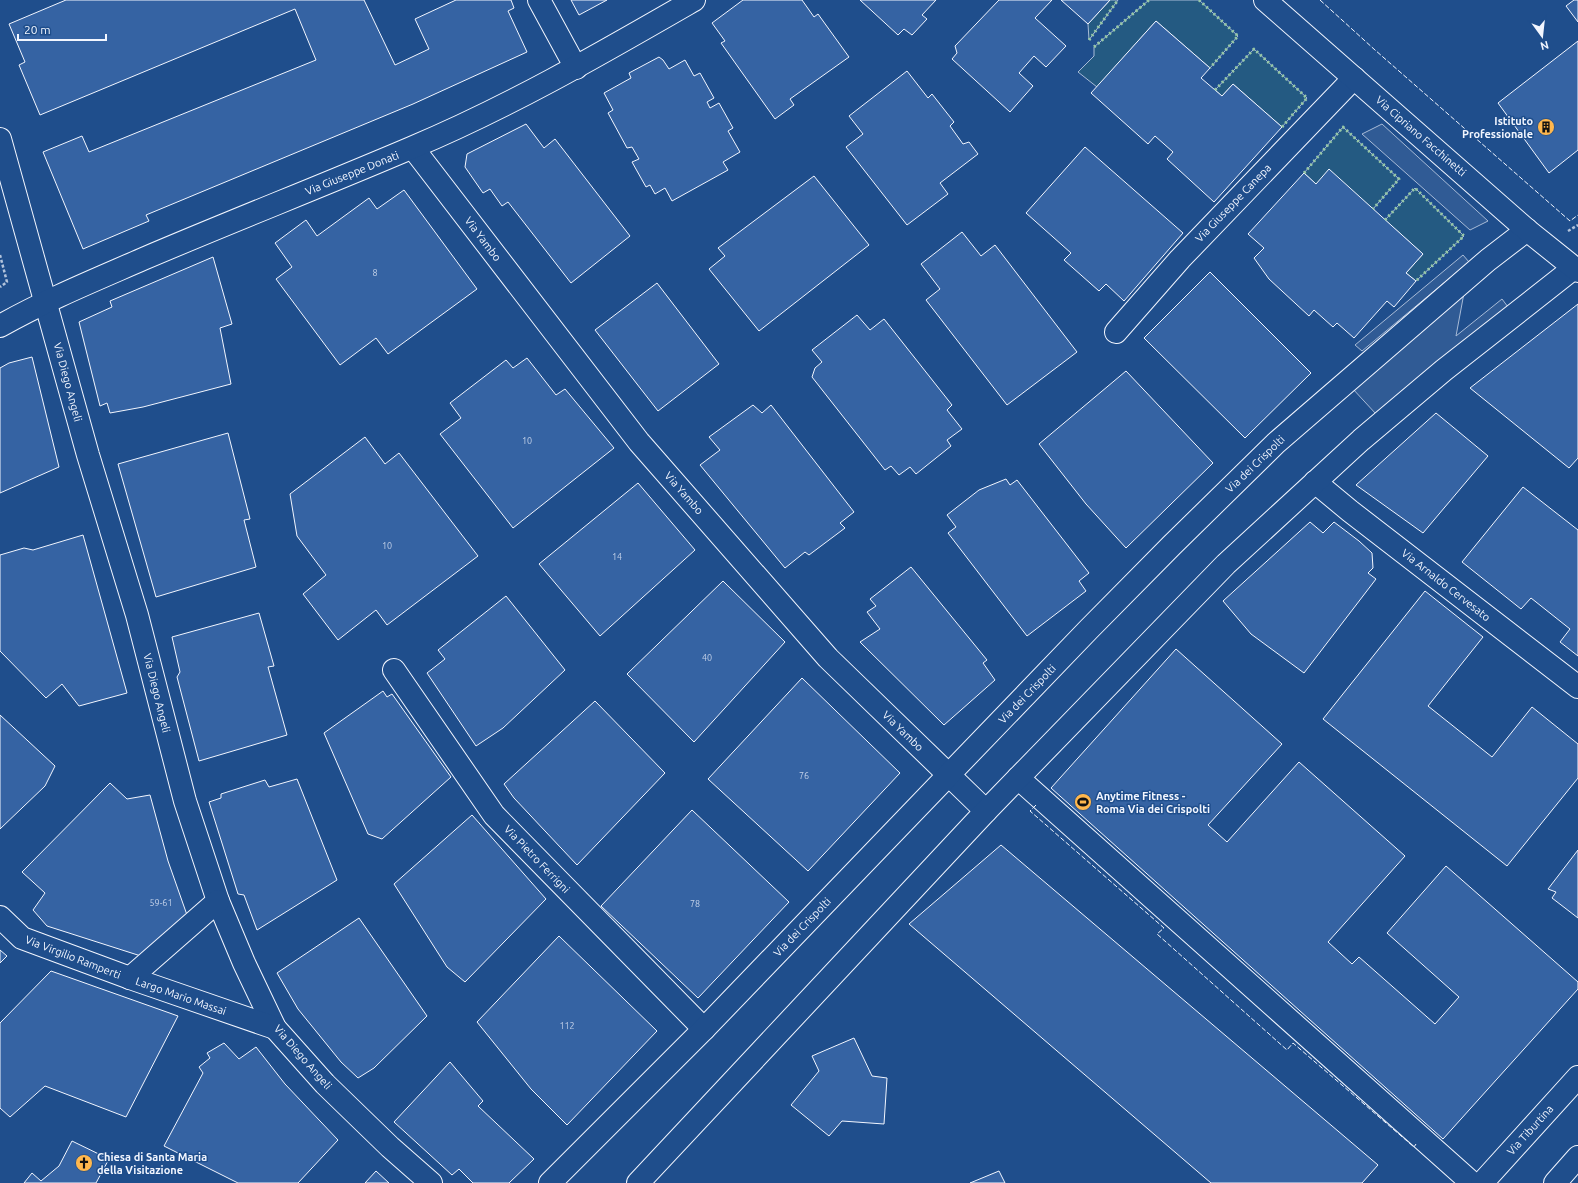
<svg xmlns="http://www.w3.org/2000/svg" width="1578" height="1183" viewBox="0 0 1578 1183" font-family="Ubuntu,sans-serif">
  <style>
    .green { fill: #245a82; stroke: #a8bbd7 }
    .parking { fill: #305b95; stroke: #a8bbd7 }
    .building { fill: #3563a3; stroke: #f2f6ff }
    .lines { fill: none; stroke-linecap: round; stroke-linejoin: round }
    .street-casing { stroke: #f2f6ff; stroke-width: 24 }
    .secondary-casing { stroke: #f2f6ff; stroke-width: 24 }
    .primary-casing { stroke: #f2f6ff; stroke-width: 24 }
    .path { stroke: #b3c4dc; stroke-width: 2.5; stroke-dasharray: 3 2; stroke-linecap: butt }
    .street { stroke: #1f4e8c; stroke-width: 22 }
    .secondary { stroke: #1f4e8c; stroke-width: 22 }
    .primary { stroke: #1f4e8c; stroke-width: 22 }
    .hedge { stroke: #97c8a6; stroke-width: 3; stroke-dasharray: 2 3; stroke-linecap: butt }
    .fence { stroke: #f2f6ff; stroke-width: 1; stroke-dasharray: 5 2; stroke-linecap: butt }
    .labels { text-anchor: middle; stroke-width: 3; stroke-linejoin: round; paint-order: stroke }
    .number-label { font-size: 9px; fill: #c3d1e8 }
    .poi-label { font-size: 11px; font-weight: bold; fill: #f2f6ff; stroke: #1f4e8c; text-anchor: start }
    .street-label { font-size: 11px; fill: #f2f6ff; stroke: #1f4e8c }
  </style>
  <rect width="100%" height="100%" fill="#1f4e8c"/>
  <!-- green -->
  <g class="green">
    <polygon points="1110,0 1118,0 1089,40 1088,24"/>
    <polygon points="1149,0 1199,0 1238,36 1210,68 1156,21 1097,87 1078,72 1094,56 1094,47"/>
    <polygon points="1254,49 1307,98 1282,127 1233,84 1222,96 1215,90"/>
    <polygon points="1343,127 1399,179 1373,209 1316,184 1304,173"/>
    <polygon points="1415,188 1464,236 1416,281 1406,273 1423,254 1385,220"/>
  </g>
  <!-- parking -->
  <g class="parking">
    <polygon points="1382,124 1488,221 1470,230 1362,134"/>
    <polygon points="1463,255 1469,262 1362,351 1355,345"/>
    <polygon points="1464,293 1456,336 1502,299 1508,307 1376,414 1352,388"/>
  </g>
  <!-- building -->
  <g class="building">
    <polygon points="66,0 364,0 395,65 429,49 415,19 456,0 511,0 514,8 508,11 527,52 413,104 146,215 149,221 83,249 43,152 82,136 89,152 316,60 295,9 40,115 19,65 25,62 9,24"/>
    <polygon points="571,0 607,0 579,15"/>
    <polygon points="743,0 802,0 814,17 818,14 849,57 790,99 794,105 775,119 721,43 725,41 712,23"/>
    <polygon points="860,0 936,0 922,15 927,19 912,35 904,29 898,35"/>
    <polygon points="999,0 1052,0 1035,18 1066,46 1046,67 1034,56 1019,73 1033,86 1010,112 952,59 957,53 955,46"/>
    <polygon points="1061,0 1110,0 1088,24"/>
    <polygon points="1574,0 1578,0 1578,22 1566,6"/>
    <polygon points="1156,21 1210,68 1201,78 1222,96 1233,84 1282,127 1214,202 1167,159 1173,152 1155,136 1148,144 1091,93"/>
    <polygon points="1578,41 1578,150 1549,173 1498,103"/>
    <polygon points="659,57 663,60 669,69 685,60 694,76 700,73 714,98 707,102 710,108 719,103 733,128 728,131 740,152 723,162 728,170 672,201 665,188 655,194 650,185 646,187 632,162 639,159 632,147 627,148 608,113 613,110 604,93 631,78 629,73"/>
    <polygon points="907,71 928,98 932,94 954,122 950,126 963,144 969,142 978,154 940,183 948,194 907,225 846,147 863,134 849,116"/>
    <polygon points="526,124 544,148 555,139 630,236 571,283 508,202 502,206 490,189 483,193 465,167 467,154"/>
    <polygon points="1085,147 1183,233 1124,301 1106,284 1099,291 1064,260 1071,253 1026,213"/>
    <polygon points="1329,169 1423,254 1406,273 1416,281 1394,307 1387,301 1354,338 1337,323 1333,327 1314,310 1309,316 1269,279 1254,258 1264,248 1248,234 1304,173 1316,184"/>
    <polygon points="814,176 869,245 759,331 709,269 725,256 718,248"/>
    <polygon points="404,190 477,289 388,354 376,338 340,365 276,279 292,267 275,243 306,220 317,236 369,198 377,209"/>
    <polygon points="962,232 981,256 995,245 1077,352 1007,405 926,300 940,289 921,264"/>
    <polygon points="213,257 232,324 220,328 231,384 143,407 110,413 107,403 100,406 79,322 112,307 110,301"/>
    <polygon points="1210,272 1311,373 1245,438 1144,338"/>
    <polygon points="657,283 719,364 658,411 595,330"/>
    <polygon points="1578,304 1578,458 1569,468 1470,388"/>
    <polygon points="857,315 870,330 884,319 952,405 947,410 962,429 947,440 951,446 916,474 910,467 899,475 891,466 885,470 812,377 815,368 822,362 812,350"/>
    <polygon points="32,357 59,467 0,493 0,368 9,363"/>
    <polygon points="527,358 556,395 565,389 614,448 513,528 440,434 461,418 450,403 506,360 513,368"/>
    <polygon points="1126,371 1213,463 1126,548 1086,504 1039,444"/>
    <polygon points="753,405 762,413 771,405 854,512 840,523 845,528 809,555 805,552 785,568 700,465 720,450 709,437"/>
    <polygon points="1436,413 1488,456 1423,533 1356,485"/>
    <polygon points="228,433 250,519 244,520 256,567 156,597 118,464"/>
    <polygon points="365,437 385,464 399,453 478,556 387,625 376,610 338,640 303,594 326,575 297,536 290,494"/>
    <polygon points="1006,479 1010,485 1017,480 1089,573 1079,581 1086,591 1027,636 948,533 956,527 947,515 979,490"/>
    <polygon points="638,483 695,550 600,636 539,564"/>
    <polygon points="1523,487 1578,530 1578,656 1560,642 1570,629 1531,598 1521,609 1462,562"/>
    <polygon points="1310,522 1323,533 1334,522 1359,541 1372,553 1373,568 1368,573 1376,579 1304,673 1251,634 1223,601"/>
    <polygon points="83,535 127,693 79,706 62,684 46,698 0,651 0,555 24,548 33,550"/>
    <polygon points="911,567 987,660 983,663 995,680 944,725 860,642 880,629 867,612 876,606 870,599"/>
    <polygon points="723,581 785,642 694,742 627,674"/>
    <polygon points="1425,591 1483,637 1428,706 1492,757 1532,707 1578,744 1578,778 1507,866 1323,719"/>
    <polygon points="506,596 565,670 503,728 476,746 427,673 445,659 438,650"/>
    <polygon points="259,613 274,666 268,667 287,735 199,761 177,677 180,672 172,637"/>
    <polygon points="1176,649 1282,744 1208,825 1227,842 1299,762 1405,856 1328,942 1352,964 1359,957 1435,1024 1459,997 1387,933 1446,866 1578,982 1578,989 1443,1139 1051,788"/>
    <polygon points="802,678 900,773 808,871 708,779"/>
    <polygon points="383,691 387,697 392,694 451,777 382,839 368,834 324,733"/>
    <polygon points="595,701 665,773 577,865 514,798 504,784"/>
    <polygon points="0,715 55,766 45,786 0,829"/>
    <polygon points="297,779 337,880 257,930 244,895 238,894 209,802 221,798 221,794 265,780 269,787"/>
    <polygon points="110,783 127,799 150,795 168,861 187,915 144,957 47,926 33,910 45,893 22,872"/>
    <polygon points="692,810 789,902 698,998 601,906"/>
    <polygon points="472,815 546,899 465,982 447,967 394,884"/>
    <polygon points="1001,845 1378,1165 1362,1183 1211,1183 909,924"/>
    <polygon points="1578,850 1578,918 1552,898 1556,892 1548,889"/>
    <polygon points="359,918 427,1016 374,1068 358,1078 341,1062 298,1009 277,973"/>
    <polygon points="559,936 657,1031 567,1125 531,1089 477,1022"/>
    <polygon points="0,950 7,956 0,963"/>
    <polygon points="51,971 178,1016 126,1117 45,1086 10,1117 0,1108 0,1023"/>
    <polygon points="854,1038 872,1076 887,1078 884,1124 842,1121 829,1136 791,1105 819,1071 812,1056"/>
    <polygon points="224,1043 239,1059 256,1047 285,1084 338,1140 298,1183 238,1183 164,1146 203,1073 199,1067 210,1058 207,1053"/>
    <polygon points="450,1062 483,1101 478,1106 534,1159 509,1183 473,1183 459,1169 452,1175 394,1122"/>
    <polygon points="72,1141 109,1159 96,1183 24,1183 32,1173 41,1181 59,1166"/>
    <polygon points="376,1171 389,1183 365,1183"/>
    <polygon points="999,1171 1005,1183 970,1183"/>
  </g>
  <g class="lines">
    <!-- street casing -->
    <g class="street-casing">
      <g id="street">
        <polyline points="539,0 576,68"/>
        <polyline points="0,139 88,455 137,615 185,801 218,901 244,963 275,1028 325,1084 390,1147 431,1183"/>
        <polyline points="413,148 639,442 828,658 986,811"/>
        <path d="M0,326C46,300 95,280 143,259C232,221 322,186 411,148C509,107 602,53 694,0"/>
        <polyline points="1116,332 1180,259 1354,78"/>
        <polyline points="1315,482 1350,511 1578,687"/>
        <polyline points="394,670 494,815 704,1029"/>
        <polyline points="1018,778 1472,1183"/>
        <polyline points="0,917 22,938 130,978 275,1028"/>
        <polyline points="130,978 218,901"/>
        <polyline points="550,1183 704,1029 1089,629 1172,545 1276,443 1488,260 1527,230"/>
        <polyline points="638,1183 986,811 1226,564 1361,440 1444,370 1574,268"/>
      </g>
    </g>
    <!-- secondary casing -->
    <g class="secondary-casing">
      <polyline id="secondary" points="1265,0 1527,230 1578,271"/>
    </g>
    <!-- primary casing -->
    <g class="primary-casing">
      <g id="primary">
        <polyline points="1482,1183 1578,1077"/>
        <polyline points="1555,1183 1578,1157"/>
      </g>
    </g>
    <!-- path -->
    <g class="path">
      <polyline points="1568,231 1578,225"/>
      <polyline points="0,255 7,282 0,287"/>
    </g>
    <!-- street -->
    <use href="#street" class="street"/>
    <!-- secondary -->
    <use href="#secondary" class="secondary"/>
    <!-- primary -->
    <use href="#primary" class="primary"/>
    <!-- hedge -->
    <g class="hedge">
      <polyline points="1199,0 1238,36 1210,68"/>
      <polyline points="1089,40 1118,0"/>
      <polyline points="1094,47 1149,0"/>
      <polyline points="1215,90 1254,49 1307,98 1282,127"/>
      <polyline points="1304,173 1343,127 1399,179 1373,209"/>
      <polyline points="1385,220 1415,188 1464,236 1416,281"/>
    </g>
    <!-- fence -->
    <g class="fence">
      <polyline points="1320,0 1375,50 1570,221 1578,215"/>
      <polyline points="1036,805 1030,811 1164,928 1157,934 1287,1050 1293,1043 1414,1147 1416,1144"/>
    </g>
  </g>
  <!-- icons -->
  <defs>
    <g id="building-disc" transform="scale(0.9)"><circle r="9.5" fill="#ffb74d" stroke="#1f4e8c"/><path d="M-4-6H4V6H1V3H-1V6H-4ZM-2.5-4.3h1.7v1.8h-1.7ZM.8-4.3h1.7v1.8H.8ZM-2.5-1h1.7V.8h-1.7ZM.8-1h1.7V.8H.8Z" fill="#111"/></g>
    <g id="stadium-disc" transform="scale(0.9)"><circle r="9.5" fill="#ffb74d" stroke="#1f4e8c"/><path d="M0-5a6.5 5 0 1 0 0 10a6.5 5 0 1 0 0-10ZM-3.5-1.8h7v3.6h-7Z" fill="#111"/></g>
    <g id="church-disc" transform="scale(0.9)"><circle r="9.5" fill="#ffb74d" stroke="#1f4e8c"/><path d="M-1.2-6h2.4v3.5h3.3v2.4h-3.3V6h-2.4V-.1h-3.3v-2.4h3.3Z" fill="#111"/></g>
  </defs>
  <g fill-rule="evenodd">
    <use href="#building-disc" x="1546" y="127"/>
    <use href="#stadium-disc" x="1083" y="802"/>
    <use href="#church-disc" x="84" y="1163"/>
  </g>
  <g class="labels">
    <!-- number labels -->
    <g class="number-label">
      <text x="375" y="276">8</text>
      <text x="527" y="444">10</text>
      <text x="387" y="549">10</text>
      <text x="617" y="560">14</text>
      <text x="707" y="661">40</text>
      <text x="804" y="779">76</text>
      <text x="161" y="906">59-61</text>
      <text x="695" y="907">78</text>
      <text x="567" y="1029">112</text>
    </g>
    <!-- poi labels -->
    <g class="poi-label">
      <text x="1533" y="125" text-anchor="end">Istituto<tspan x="1533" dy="13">Professionale</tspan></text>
      <text x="1096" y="800">Anytime Fitness -<tspan x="1096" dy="13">Roma Via dei Crispolti</tspan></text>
      <text x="97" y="1161">Chiesa di Santa Maria<tspan x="97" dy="13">della Visitazione</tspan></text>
    </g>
    <!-- street labels -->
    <g class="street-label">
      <text transform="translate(1421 136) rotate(41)" y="4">Via Cipriano Facchinetti</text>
      <text transform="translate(352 173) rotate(-22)" y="4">Via Giuseppe Donati</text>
      <text transform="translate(1233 203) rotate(-46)" y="4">Via Giuseppe Canepa</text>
      <text transform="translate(483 239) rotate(53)" y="4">Via Yambo</text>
      <text transform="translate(68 382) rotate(75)" y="4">Via Diego Angeli</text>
      <text transform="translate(1255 464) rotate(-44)" y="4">Via dei Crispolti</text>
      <text transform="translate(684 493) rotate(49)" y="4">Via Yambo</text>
      <text transform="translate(1446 585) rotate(38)" y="4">Via Arnaldo Cervesato</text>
      <text transform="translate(157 693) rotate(76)" y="4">Via Diego Angeli</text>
      <text transform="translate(1027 694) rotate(-46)" y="4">Via dei Crispolti</text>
      <text transform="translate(903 731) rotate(44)" y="4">Via Yambo</text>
      <text transform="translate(537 859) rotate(46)" y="4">Via Pietro Ferrigni</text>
      <text transform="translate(802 927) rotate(-46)" y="4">Via dei Crispolti</text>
      <text transform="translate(73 957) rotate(21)" y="4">Via Virgilio Ramperti</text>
      <text transform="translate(181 996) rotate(19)" y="4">Largo Mario Massai</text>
      <text transform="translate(303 1057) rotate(49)" y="4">Via Diego Angeli</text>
      <text transform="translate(1530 1130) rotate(-48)" y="4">Via Tiburtina</text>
    </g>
  </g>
  <!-- north arrow -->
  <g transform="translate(1542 36) rotate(165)" stroke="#1f4e8c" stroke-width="3" paint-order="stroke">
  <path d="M0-3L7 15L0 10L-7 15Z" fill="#f2f6ff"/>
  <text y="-6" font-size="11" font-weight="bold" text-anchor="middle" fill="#f2f6ff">N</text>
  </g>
  <!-- scale -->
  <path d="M18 34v6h88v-6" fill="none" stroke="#f2f6ff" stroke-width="2"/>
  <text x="24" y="34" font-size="12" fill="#f2f6ff" stroke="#1f4e8c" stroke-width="3" paint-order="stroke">20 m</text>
</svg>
